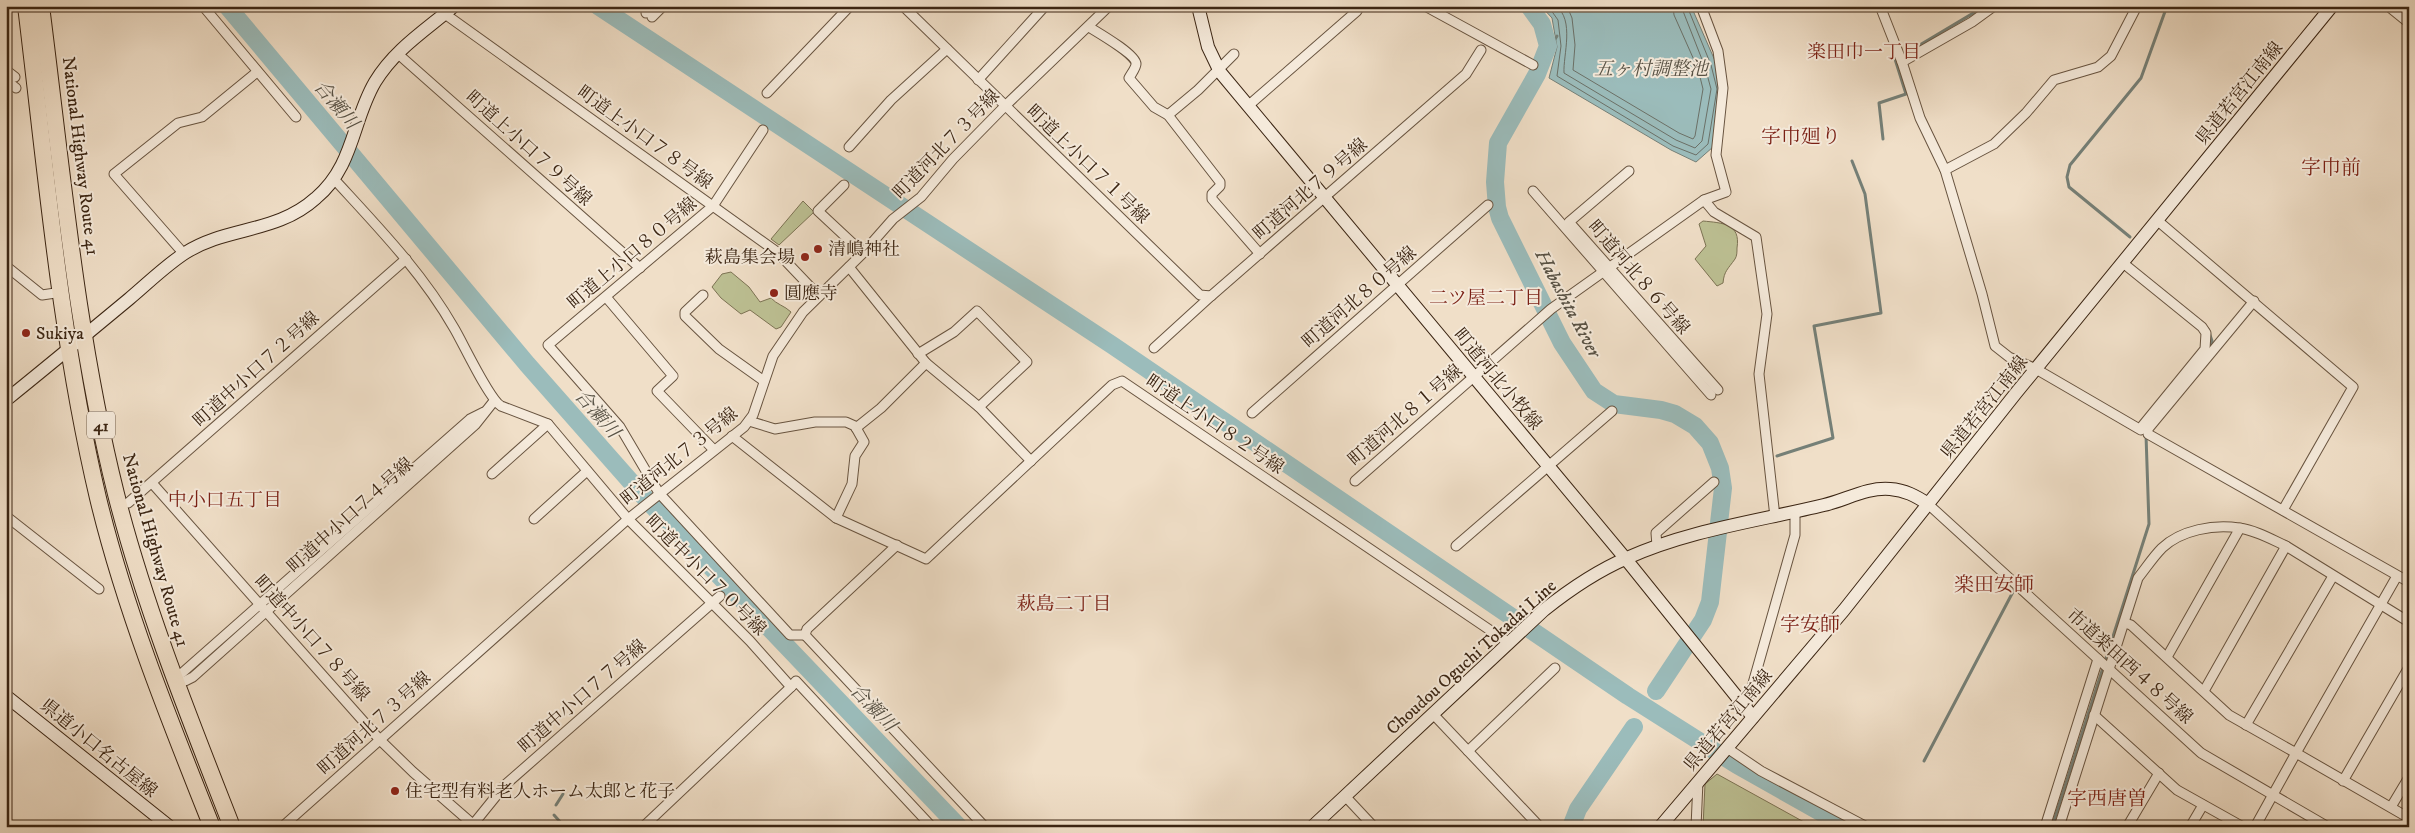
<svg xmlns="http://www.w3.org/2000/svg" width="2415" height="833" viewBox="0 0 2415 833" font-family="'IM FELL DW Pica','Noto Serif JP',serif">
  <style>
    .green { fill: #bdc194; stroke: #7c7354 }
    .water { fill: #9bbcbb; stroke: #758078 }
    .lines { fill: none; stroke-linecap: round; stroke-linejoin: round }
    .shore { stroke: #6b7067; stroke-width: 1 }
    .stream { stroke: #758078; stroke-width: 3 }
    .river { stroke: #9bbcbb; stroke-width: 18 }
    .street-casing { stroke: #685440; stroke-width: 11 }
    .secondary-casing { stroke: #3b2513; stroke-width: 14 }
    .highway-casing { stroke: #3b2513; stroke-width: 18 }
    .street { stroke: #f5eadb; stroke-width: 9 }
    .secondary { stroke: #f5eadb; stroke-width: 12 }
    .highway { stroke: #f0dfc8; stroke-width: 16 }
    .poi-dot { fill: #8f2418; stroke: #f5eadb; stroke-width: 2 }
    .labels { text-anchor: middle; stroke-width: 4; stroke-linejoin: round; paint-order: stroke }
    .shield { fill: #f5eadb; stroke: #73604f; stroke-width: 1 }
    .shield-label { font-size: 16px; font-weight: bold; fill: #3b2513 }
    .street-label { font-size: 18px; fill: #3b2513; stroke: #f5eadb }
    .poi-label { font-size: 18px; fill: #3b2513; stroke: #f5eadb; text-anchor: start }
    .neighbourhood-label { font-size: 19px; fill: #7a1f14; stroke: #f5eadb }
    .water-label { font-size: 19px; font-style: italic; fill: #585245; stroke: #f5eadb }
    .quarter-label { font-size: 20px; fill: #7a1f14; stroke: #f5eadb }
  </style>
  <rect width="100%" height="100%" fill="#f0dfc8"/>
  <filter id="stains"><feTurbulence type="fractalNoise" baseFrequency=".004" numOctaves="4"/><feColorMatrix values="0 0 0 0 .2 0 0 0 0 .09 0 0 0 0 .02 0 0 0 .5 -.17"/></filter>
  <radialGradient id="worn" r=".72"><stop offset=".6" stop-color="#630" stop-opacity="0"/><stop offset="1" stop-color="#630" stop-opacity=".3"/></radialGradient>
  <!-- green -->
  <g class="green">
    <polygon points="803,201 814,212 779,245 771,239"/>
    <path d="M1703,221C1722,223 1741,223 1737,248C1737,252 1737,256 1735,259C1728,269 1724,271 1723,283L1717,286L1695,259L1706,246L1699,224Z"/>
    <path d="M731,272L749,287L760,302L771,298C776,304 785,306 791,312L781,327L776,329L750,310L741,314L721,298L712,287L722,274Z"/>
    <polygon points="1717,774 1813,827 1703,827 1705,784"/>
  </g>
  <!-- water -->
  <polygon class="water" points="1541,6 1691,6 1716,63 1722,89 1713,147 1696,162 1671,150 1549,78 1557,47 1552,18"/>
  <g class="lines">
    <!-- shore -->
    <g class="shore">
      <polyline points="1548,6 1558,20 1561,46 1557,76 1673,146 1696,155 1708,144 1717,89 1711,65 1687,6"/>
      <path d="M1556,6C1575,20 1563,55 1564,73L1676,140L1695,148L1702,141L1711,89L1705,67L1681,6"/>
      <polyline points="1567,6 1572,18 1575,45 1573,70 1679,133 1693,139 1695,136 1703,89 1698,69 1674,15 1673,6"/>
    </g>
    <!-- stream -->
    <g class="stream">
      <polyline points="1908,52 1985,6"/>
      <polyline points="1546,54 1557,36"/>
      <polyline points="1883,139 1879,103 1906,94 1895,59"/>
      <polyline points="2130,237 2069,187 2067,177 2070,165 2141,78 2167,6"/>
      <polyline points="2208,329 2212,341 2210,349"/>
      <polyline points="1777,456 1833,438 1814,326 1881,313 1865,194 1852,161"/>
      <polyline points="1924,761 2015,588"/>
      <polyline points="556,805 563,794"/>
      <polyline points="554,815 562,824 559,827"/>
      <polyline points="2052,827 2149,524 2146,435"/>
    </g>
    <!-- river -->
    <g class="river">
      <polyline points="227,6 527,364 646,499 959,827"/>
      <polyline points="598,6 1112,345 1628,696 1737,765 1847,827"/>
      <polyline points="1529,6 1542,24 1548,46 1537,74 1498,143 1495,182 1497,207 1500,218 1562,343 1594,391 1614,404 1661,410 1675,414 1695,426 1710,443 1720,468 1723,488 1710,602 1703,620 1656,691"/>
      <polyline points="1571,827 1578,809 1634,727"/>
    </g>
    <!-- street casing -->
    <g class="street-casing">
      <g id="street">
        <polyline points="203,6 296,117"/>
        <polyline points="903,6 1200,295 1211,296"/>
        <polyline points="1425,6 1533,65"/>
        <polyline points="1880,6 1902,62 1920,118 1945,170 1982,294 1995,346 2009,357 2036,369 2141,430 2143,425 2205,349 2206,333 2202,327 2123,263"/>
        <polyline points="2388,6 2409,23"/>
        <polyline points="646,13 653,6"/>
        <polyline points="445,14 777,252 819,296"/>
        <polyline points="652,17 663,6"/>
        <path d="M1089,27C1097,32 1137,55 1136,64C1136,68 1131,74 1129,78L1154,107L1168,115L1220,182V186L1212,194V199L1260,254"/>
        <polyline points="397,53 640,268"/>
        <polyline points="1902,62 1972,22 1994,6"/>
        <polyline points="6,70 15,77"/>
        <polyline points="6,80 16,88"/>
        <polyline points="978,80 1045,6"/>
        <polyline points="767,93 850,6"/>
        <polyline points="1249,105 1357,11 1360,6"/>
        <polyline points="1168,115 1198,90 1234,54"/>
        <polyline points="763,130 713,206 548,345 620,427 659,493 790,635 805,635"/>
        <polyline points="849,147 891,100 947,49"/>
        <polyline points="1945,170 1994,144 2026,113 2054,80 2098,67 2111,56 2137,6"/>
        <polyline points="1629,171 1569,222 1718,390"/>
        <path d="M334,179C377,226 422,272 454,328C463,343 489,399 501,406L548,424L628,519L750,641L791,687L643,827"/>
        <polyline points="844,185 818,211 863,253"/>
        <polyline points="1533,191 1711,395"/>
        <polyline points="1704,200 1714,212 1756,237 1767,314 1759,374 1775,517"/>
        <polyline points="2158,221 2353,387 2283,510"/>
        <polyline points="184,254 114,174 178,123 202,117 257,72"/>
        <polyline points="6,266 42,295 62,292"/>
        <polyline points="849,267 926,363 979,407 1031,461"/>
        <polyline points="703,295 685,312 685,316 719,349 764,381"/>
        <polyline points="606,297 673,376 657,391 714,450"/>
        <polyline points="2254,301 2148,429 2148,434 2409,582"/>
        <polyline points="1154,348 1211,296 1466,74 1481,50"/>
        <polyline points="918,354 954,332 977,311 1027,362 979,407"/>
        <polyline points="1252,413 1488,205"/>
        <polyline points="749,421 775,429 815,422 846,422 855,426 864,442 855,456 852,484 836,518"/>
        <polyline points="856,428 881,408 926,363"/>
        <polyline points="732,436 836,518 926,559 1112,385 1122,381 1509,643"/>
        <polyline points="492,474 548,424"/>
        <polyline points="1355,481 1551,309 1704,200 1726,192 1716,155 1723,88 1718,51 1701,6"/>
        <polyline points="152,483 380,740 413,772 476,827"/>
        <polyline points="128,503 406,259"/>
        <polyline points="1928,504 2201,753 2328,827"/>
        <polyline points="6,516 99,589"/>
        <polyline points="534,519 587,471"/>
        <polyline points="897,545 807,629 805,635 985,827"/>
        <polyline points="1456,546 1612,411"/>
        <polyline points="1657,546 1656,533 1714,482"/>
        <polyline points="2125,623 2131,625 2229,715 2296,753 2397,576"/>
        <polyline points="2167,657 2240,528"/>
        <polyline points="182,673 470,419 484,412"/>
        <polyline points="185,681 193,677 475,425 494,401"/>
        <polyline points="791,687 796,681 932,827"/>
        <polyline points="2204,691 2286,546"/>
        <polyline points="1746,708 1795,535 1795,512"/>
        <polyline points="1433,714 1540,827"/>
        <polyline points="2094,715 2177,790 2243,827"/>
        <polyline points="2246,725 2333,576"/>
        <polyline points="1727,748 1761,771 1867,827"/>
        <polyline points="1468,751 1555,668"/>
        <polyline points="2343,781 2409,667"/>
        <polyline points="1345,796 1374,827"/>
        <polyline points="2391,807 2409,777"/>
        <polyline points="282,827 628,519 744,427 753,415 773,356 803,312 863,253 893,219 921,197 953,159 1005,106 1109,6"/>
        <polyline points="471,827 505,785 720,596"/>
        <polyline points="1696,827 1698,781"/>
        <polyline points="2045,827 2098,659"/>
        <path d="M2059,827L2138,578C2146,568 2153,557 2162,548C2181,530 2214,524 2239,528C2255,530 2271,539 2286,546L2409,622"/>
        <polyline points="2127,827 2159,773"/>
        <polyline points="2190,827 2203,805"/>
        <polyline points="2255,827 2296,753 2409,818"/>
      </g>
    </g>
    <!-- secondary casing -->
    <g class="secondary-casing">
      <g id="secondary">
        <polyline points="1198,6 1208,47 1220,72 1625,558 1753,717"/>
        <path d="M6,400C47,367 88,333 129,299C147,284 165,266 185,253C227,226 276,234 316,198C354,166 352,121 375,82C395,49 426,30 454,6"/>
        <polyline points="6,696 170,827"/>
        <path d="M1312,827L1544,610C1569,590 1597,571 1627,558C1689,530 1758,521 1824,505C1846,500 1867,487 1890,489C1905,490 1916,496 1928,504"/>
        <polyline points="1660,827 1844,610 2016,393 2332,6"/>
      </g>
    </g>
    <!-- highway casing -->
    <g class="highway-casing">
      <g id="highway">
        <path d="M26,6C46,170 60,337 98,498C125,610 169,719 212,827"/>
        <path d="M41,6C62,169 76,334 116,494C145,608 189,717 232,827"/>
      </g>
    </g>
    <!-- street -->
    <use href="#street" class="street"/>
    <!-- secondary -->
    <use href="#secondary" class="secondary"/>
    <!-- highway -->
    <use href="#highway" class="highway"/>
  </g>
  <!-- markers -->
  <g class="poi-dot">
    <circle cx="818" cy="249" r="5"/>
    <circle cx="805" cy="257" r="5"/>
    <circle cx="774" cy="293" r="5"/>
    <circle cx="26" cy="333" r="5"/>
    <circle cx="395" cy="791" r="5"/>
  </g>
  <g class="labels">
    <!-- shield labels -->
    <rect class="shield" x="87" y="411.5" width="28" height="27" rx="4"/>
    <g class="shield-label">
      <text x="101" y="431">41</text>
    </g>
    <!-- street labels -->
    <g class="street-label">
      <text transform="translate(2239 93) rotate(-51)" y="6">県道若宮江南線</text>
      <text transform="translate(645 137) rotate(36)" y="6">町道上小口７８号線</text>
      <text transform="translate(946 144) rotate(-46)" y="6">町道河北７３号線</text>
      <text transform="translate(529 148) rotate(42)" y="6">町道上小口７９号線</text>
      <text transform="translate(81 156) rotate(83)" y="6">National Highway Route 41</text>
      <text transform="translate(1088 164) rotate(44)" y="6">町道上小口７１号線</text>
      <text transform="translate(1310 189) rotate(-41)" y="6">町道河北７９号線</text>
      <text transform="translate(632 253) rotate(-40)" y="6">町道上小口８０号線</text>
      <text transform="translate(1639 277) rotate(49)" y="6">町道河北８６号線</text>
      <text transform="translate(1359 297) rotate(-41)" y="6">町道河北８０号線</text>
      <text transform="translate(256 369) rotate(-42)" y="6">町道中小口７２号線</text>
      <text transform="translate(1498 379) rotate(50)" y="6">町道河北小牧線</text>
      <text transform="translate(1984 407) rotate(-51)" y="6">県道若宮江南線</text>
      <text transform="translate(1405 415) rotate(-41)" y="6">町道河北８１号線</text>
      <text transform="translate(1215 424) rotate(34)" y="6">町道上小口８２号線</text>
      <text transform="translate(679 456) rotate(-39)" y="6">町道河北７３号線</text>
      <text transform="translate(350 515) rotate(-42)" y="6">町道中小口７４号線</text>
      <text transform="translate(156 550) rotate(74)" y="6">National Highway Route 41</text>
      <text transform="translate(706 575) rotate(45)" y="6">町道中小口７０号線</text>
      <text transform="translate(312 638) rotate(48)" y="6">町道中小口７８号線</text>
      <text transform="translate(1471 657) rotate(-42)" y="6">Choudou Oguchi Tokadai Line</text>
      <text transform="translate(2130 666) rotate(42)" y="6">市道楽田西４８号線</text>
      <text transform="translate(582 696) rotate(-41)" y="6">町道中小口７７号線</text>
      <text transform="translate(1728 720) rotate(-50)" y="6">県道若宮江南線</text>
      <text transform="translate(374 723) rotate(-42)" y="6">町道河北７３号線</text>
      <text transform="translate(99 748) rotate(39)" y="6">県道小口名古屋線</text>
    </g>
    <!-- poi labels -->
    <g class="poi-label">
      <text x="828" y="255">清嶋神社</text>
      <text x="795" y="263" text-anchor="end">萩島集会場</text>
      <text x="784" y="299">圓應寺</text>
      <text x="36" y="339">Sukiya</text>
      <text x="405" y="797">住宅型有料老人ホーム太郎と花子</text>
    </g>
    <!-- neighbourhood labels -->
    <g class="neighbourhood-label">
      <text x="1864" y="58">楽田巾一丁目</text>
      <text x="1486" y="304">二ツ屋二丁目</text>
      <text x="225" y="506">中小口五丁目</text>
      <text x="1064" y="610">萩島二丁目</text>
    </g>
    <!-- water labels -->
    <g class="water-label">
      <text x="1651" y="75">五ヶ村調整池</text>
      <text transform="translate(337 104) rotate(50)" y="7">合瀬川</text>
      <text transform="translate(1569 303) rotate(62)" y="7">Habashita River</text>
      <text transform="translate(598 413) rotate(49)" y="7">合瀬川</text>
      <text transform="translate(874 707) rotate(46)" y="7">合瀬川</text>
    </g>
    <!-- quarter labels -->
    <g class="quarter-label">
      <text x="1801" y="143">字巾廻り</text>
      <text x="2331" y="174">字巾前</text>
      <text x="1994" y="591">楽田安師</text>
      <text x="1810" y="631">字安師</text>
      <text x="2107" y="805">字西唐曽</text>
    </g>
  </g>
  <!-- margin -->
  <rect width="2415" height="833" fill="none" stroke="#f0dfc8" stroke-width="25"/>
  <rect x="8" y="8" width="2400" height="818" fill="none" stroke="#3b2513" stroke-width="2.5"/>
  <rect x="12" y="12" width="2390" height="808" fill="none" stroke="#3b2513"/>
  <rect width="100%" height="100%" filter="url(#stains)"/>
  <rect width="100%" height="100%" fill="url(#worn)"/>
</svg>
